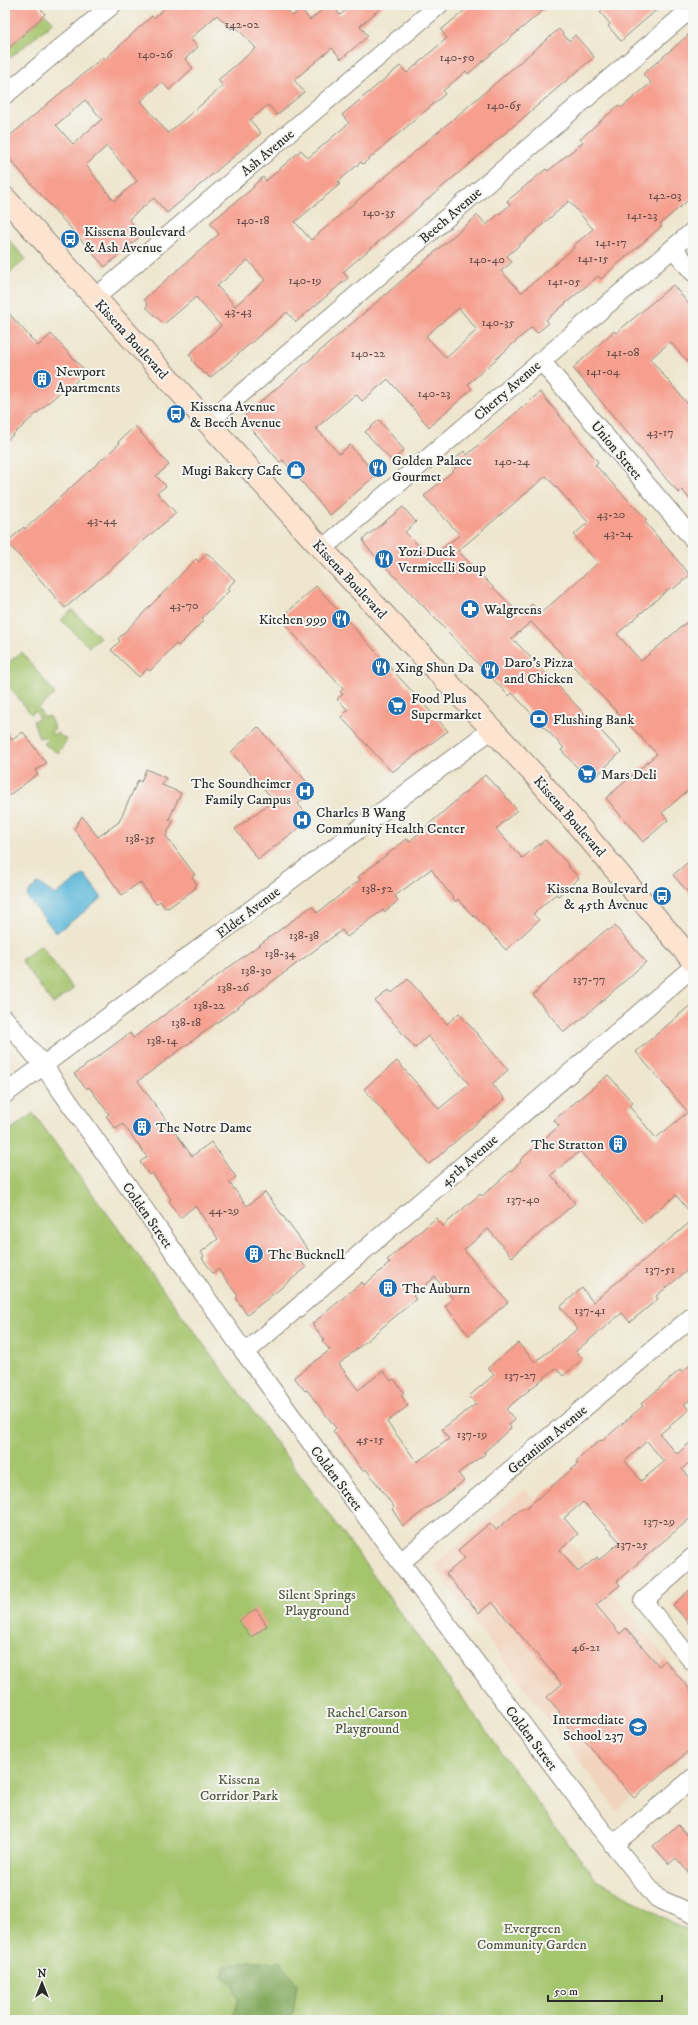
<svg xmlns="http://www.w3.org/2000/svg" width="698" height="2025" viewBox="0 0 698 2025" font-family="'IM FELL DW Pica',serif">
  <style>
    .built { fill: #f2d4be }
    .green { fill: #a5c56d; stroke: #68784c }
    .forest { fill: #84aa60; stroke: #586a46 }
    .water { fill: #5bb8d9; stroke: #437282 }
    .building { fill: #f69f8e; fill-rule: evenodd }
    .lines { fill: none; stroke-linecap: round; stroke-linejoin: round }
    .minor-casing { stroke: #8c887c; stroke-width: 20 }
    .secondary-casing { stroke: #8c887c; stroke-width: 24 }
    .minor { stroke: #fff; stroke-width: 18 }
    .secondary { stroke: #fde4d1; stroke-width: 22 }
    .labels { text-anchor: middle; stroke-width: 4; stroke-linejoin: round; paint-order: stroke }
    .number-label { font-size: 12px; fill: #5e4844 }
    .street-label { font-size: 14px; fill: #2b2b2b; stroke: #f6f6f2 }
    .poi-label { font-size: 14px; fill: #2b2b2b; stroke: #f6f6f2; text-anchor: start }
    .park-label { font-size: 14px; fill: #50593f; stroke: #f6f6f2 }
  </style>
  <rect width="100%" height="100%" fill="#f6f6f2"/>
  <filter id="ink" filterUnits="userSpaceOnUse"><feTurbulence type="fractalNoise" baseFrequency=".025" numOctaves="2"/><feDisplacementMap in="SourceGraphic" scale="8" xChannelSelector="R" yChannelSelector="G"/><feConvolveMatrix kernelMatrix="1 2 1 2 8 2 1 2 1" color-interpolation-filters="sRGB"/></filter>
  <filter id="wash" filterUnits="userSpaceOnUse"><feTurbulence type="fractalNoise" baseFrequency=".012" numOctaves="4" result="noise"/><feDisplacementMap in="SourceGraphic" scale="16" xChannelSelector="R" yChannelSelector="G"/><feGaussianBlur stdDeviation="0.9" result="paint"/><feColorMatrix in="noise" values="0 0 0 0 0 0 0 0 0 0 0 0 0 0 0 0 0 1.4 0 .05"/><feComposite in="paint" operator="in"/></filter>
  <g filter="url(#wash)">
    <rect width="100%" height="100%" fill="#eee6ce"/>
    <!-- built -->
    <polygon class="built" points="525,1489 693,1690 693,1744 617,1811 451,1590 434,1565"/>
    <!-- green -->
    <g class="green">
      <polygon points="45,14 54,22 5,62 5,52"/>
      <polygon points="5,236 26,259 5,277"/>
      <polygon points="72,610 100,637 89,647 61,620"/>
      <polygon points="22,652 55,694 38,708 44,717 49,716 55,729 51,732 53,735 57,733 67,740 58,753 44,744 47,740 44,737 39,738 33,721 40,718 35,711 31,714 5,681 5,665"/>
      <polygon points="41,945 73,989 53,1004 21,960"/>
      <polygon points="33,1113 347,1539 557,1829 596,1879 693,1934 693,2020 5,2020 5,1134"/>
    </g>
    <!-- forest -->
    <polygon class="forest" points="252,1961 280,1962 297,1984 293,2013 289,2020 232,2020 239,1999 233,1987 222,1976 225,1966"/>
    <!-- water -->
    <polygon class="water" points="84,874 102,898 56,933 27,897 28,893 38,883 55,895"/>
    <g id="blocks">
      <!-- building -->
      <g class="building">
        <polygon points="5,5 37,5 45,14 5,52"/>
        <path d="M168,5H282L293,16L301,9L310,20L328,5H332L340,15L352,5H384L360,26L368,36L341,59L332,48L294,80L304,92L277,115L268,105L250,120L261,133L167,213L154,198L129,219L142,235L105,267L5,154V140L103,57L105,59L152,16L154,18ZM217,15L231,29L235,26L256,48L218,80L223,86L168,133L141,101L162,82L169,90L193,68L185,59L198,47L190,39ZM85,100L102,119L73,144L56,125ZM107,146L137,181L114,201L86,165Z"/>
        <path d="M471,5H549L468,74L466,71L443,91L445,94L363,164L361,162L347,174L338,182L340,184L295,222L311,240L559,29L569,41L575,35L594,57L343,272L348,278L296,322L287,312L210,378L206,373L204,374L192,360L193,359L189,354L221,326L196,297L164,324L146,307L148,305L144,299L219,234L210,223L254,187L253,186L263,177L266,181L301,150L308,158L349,123L342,115L400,66L407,73L447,38L441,30ZM248,260L265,280L235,306L217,286Z"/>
        <polygon points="607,5 662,5 621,41 608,26 610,24 600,12"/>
        <path d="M693,31V196L660,224L662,226L612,269L601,279L598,276L546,320L549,323L537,333L532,327L504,352L468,384L472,389L429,427L388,379L362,401L356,394L316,428L339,454L350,445L376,475L330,515L283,460L280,462L242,418L478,215L486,225L510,205L507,201L546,169L548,171L583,142L580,139L619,105L621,108L651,83L643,74ZM569,201L593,229L573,246L574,248L522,292L520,291L501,271L512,262L507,256ZM459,308L477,330L446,358L426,336Z"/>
        <polygon points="673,285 693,309 693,367 670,342 650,359 693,410 693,503 682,490 679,493 668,481 573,368 614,331 616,333"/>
        <polygon points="5,309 38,346 51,334 86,372 69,388 67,386 5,442"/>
        <path d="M540,392L598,462L595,465L647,520L645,522L690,575L673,589L671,587L617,634L641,661L693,617V786L662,813L668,820L643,842L606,798L657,754L531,622L512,638L621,752L593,779H588L561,750L564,748L512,693L509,696L365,545L363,539L403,507L416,522L405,532L430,557L460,535L424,496L456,468L451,463L464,451L467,455ZM546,476L588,522L574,535L598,563L541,613L532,604L520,615L458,551Z"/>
        <polygon points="379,420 404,450 392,461 365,432"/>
        <polygon points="135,426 169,465 156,476 166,486 157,493 176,513 65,608 7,542 24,527 25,529 120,443 118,442"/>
        <polygon points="207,553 235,580 227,589 229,591 202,618 204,620 178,646 176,644 150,671 147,669 139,677 111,650 120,641 118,639 196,559 199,562"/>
        <polygon points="316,586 448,731 392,772 341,717 348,710 337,699 343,694 340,692 343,689 280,619"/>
        <polygon points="258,727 313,789 298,804 311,819 258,859 235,829 274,800 231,752"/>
        <polygon points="5,729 12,740 23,732 46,763 35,771 38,774 5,798"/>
        <polygon points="146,769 166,778 162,785 181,793 169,819 173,821 166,836 195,875 192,877 197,884 195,886 196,888 168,908 167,907 165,908 160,901 156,904 140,882 122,895 74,829 82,816 98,837 119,822 138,780 141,782"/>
        <polygon points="485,775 495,786 496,785 517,810 496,829 522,858 545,840 568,864 567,865 579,878 558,896 556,894 533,914 539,920 506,950 475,916 474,917 458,899 456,902 431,869 395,896 398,901 384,912 383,910 347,937 342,930 138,1081 192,1156 211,1142 236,1177 229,1182 247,1206 265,1192 309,1251 299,1258 306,1268 247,1315 236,1298 238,1296 218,1269 213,1273 202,1258 204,1256 201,1252 218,1239 213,1231 195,1206 180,1218 169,1201 171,1199 152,1173 149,1175 140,1162 147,1157 123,1124 116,1129 106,1116 109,1114 89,1087 87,1089 74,1074 130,1033 133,1038 312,906 317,913 360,880 358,877 407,839 409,842"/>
        <polygon points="693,858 693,898 673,875"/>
        <polygon points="615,926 646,962 584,1017 564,1032 533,995 539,990 538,989 607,929 608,931"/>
        <polygon points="408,979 447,1024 459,1013 508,1070 492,1084 505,1099 429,1164 364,1089 397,1061 439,1109 469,1084 428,1036 415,1048 375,1001 389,990 392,993"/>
        <polygon points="693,1003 693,1216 676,1195 642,1223 580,1151 551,1175 575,1203 512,1257 488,1229 464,1250 508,1302 469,1335 445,1306 453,1299 435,1277 413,1296 416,1299 339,1364 358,1390 383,1371 391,1381 394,1379 404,1393 401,1395 408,1406 387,1422 417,1462 449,1439 442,1429 476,1404 469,1396 494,1375 488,1368 518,1343 535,1362 578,1329 560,1307 582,1288 593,1302 693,1220 693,1266 656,1296 658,1299 630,1322 622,1313 576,1351 583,1359 563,1376 556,1368 506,1409 515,1420 509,1425 511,1428 484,1452 485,1454 458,1473 464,1481 403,1526 392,1509 394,1507 366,1469 363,1471 333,1431 336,1428 307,1390 305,1391 294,1377 330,1350 322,1341 324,1339 312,1324 362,1282 364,1285 390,1263 387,1260 436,1218 443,1226 480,1194 482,1196 521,1162 520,1160 559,1126 554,1120 608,1075 633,1103 629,1106 656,1138 688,1112 636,1052"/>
        <path d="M693,1363V1398L684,1404L689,1410L660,1434L677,1454L693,1440V1459L682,1469L693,1481V1516L617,1581L620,1585L596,1605L620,1634L626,1628L659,1666L665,1660L693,1693V1747L634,1798L579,1734L576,1736L558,1715L560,1712L547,1697L562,1684L492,1602L479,1613L446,1574L465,1558L458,1550L490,1523L496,1530L523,1507L525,1509L578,1464L576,1461L584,1453L601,1440L602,1441L643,1406L641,1404L680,1370L682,1372ZM647,1441L664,1462L641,1481L625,1461ZM583,1502L620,1542L599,1560L597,1557L578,1572L560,1550L578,1534L564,1518Z"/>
        <polygon points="693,1587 693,1628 673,1605"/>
        <polygon points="256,1609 267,1626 251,1637 239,1621"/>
        <polygon points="678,1825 693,1841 693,1878 676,1858 669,1864 653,1846"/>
      </g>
    </g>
  </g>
  <g filter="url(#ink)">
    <use href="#blocks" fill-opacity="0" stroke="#8c887c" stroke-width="1"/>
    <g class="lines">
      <!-- minor casing -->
      <g class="minor-casing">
        <g id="minor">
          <polyline points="5,95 112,5"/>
          <polyline points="673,248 693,272"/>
          <polyline points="95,298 439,5"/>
          <polyline points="541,361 693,539"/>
          <polyline points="207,423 693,7"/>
          <polyline points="322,549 693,231"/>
          <polyline points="5,1019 43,1065 245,1353 329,1467 600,1828 657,1898 693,1914"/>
          <polyline points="5,1094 491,730"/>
          <polyline points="245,1353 693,967"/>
          <polyline points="693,1557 643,1601 693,1662"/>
          <polyline points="401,1562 693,1316"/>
          <polyline points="613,1845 693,1778"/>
        </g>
      </g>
      <!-- secondary casing -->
      <g class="secondary-casing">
        <polyline id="secondary" points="5,198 322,549 535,775 693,961"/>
      </g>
      <!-- minor -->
      <use href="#minor" class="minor"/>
      <!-- secondary -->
      <use href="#secondary" class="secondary"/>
    </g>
  </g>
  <!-- icons -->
  <defs>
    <g id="bus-disc" transform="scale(1)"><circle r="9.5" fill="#1f6fb2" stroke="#f6f6f2"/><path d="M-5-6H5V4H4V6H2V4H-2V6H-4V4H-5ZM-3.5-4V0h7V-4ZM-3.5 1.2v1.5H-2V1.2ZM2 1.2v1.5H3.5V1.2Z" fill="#fff"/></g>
    <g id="building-disc" transform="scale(1)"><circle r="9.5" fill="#1f6fb2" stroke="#f6f6f2"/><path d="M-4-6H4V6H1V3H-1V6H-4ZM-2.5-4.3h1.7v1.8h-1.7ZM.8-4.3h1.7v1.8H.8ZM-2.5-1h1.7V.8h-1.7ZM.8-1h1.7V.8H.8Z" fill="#fff"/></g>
    <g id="restaurant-disc" transform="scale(1)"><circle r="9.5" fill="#1f6fb2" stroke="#f6f6f2"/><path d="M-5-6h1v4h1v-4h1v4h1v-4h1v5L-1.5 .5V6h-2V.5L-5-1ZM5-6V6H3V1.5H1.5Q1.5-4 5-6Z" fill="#fff"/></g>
    <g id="shop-disc" transform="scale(1)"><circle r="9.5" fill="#1f6fb2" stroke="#f6f6f2"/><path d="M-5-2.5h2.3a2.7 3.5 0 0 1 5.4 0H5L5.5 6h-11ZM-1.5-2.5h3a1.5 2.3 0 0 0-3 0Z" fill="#fff"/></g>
    <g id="pharmacy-disc" transform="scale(1)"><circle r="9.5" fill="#1f6fb2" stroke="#f6f6f2"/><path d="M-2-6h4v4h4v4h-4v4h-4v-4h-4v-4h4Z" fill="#fff"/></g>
    <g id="supermarket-disc" transform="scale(1)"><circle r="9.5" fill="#1f6fb2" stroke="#f6f6f2"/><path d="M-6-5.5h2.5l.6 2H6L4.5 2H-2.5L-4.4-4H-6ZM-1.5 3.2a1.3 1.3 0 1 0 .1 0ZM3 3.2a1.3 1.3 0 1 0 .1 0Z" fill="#fff"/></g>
    <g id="bank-disc" transform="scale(1)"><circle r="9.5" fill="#1f6fb2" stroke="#f6f6f2"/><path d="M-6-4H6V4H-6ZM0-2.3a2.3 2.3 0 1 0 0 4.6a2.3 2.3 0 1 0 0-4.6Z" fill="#fff"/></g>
    <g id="hospital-disc" transform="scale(1)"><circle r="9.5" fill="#1f6fb2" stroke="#f6f6f2"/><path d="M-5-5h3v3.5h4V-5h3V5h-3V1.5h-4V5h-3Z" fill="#fff"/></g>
    <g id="school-disc" transform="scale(1)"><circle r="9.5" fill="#1f6fb2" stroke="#f6f6f2"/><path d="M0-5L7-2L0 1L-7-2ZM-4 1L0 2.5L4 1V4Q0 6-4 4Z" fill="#fff"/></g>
  </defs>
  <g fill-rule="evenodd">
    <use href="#bus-disc" x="70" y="239"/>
    <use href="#building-disc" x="42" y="379"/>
    <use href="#bus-disc" x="176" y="414"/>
    <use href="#restaurant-disc" x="378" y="468"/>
    <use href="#shop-disc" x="296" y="470"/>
    <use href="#restaurant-disc" x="384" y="559"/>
    <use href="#pharmacy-disc" x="470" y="609"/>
    <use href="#restaurant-disc" x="341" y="619"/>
    <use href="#restaurant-disc" x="381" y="667"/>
    <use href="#restaurant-disc" x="490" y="670"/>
    <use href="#supermarket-disc" x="397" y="706"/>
    <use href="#bank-disc" x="539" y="719"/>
    <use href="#supermarket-disc" x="587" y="774"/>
    <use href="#hospital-disc" x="305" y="791"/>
    <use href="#hospital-disc" x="302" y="820"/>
    <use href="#bus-disc" x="662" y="896"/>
    <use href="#building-disc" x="142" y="1127"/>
    <use href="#building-disc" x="618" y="1144"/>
    <use href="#building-disc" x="254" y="1254"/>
    <use href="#building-disc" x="388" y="1288"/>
    <use href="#school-disc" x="638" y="1727"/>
  </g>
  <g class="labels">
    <!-- number labels -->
    <g class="number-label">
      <text x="242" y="28">142-02</text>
      <text x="155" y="58">140-26</text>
      <text x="457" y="61">140-50</text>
      <text x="504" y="109">140-65</text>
      <text x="665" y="199">142-03</text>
      <text x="379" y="216">140-35</text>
      <text x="642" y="219">141-23</text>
      <text x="253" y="224">140-18</text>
      <text x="611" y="246">141-17</text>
      <text x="593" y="262">141-15</text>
      <text x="487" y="263">140-40</text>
      <text x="305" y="284">140-19</text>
      <text x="564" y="285">141-05</text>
      <text x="238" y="315">43-43</text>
      <text x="498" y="326">140-35</text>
      <text x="623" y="356">141-08</text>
      <text x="368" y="357">140-22</text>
      <text x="603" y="375">141-04</text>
      <text x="434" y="397">140-23</text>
      <text x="660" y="436">43-17</text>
      <text x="512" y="465">140-24</text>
      <text x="611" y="518">43-20</text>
      <text x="102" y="524">43-44</text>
      <text x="618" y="537">43-24</text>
      <text x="184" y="609">43-70</text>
      <text x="140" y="842">138-35</text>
      <text x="377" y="892">138-52</text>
      <text x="304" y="939">138-38</text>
      <text x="280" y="957">138-34</text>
      <text x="256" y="974">138-30</text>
      <text x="589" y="983">137-77</text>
      <text x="233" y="991">138-26</text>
      <text x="209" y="1009">138-22</text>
      <text x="186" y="1026">138-18</text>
      <text x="162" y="1044">138-14</text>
      <text x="523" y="1203">137-40</text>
      <text x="224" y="1214">44-29</text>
      <text x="660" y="1273">137-51</text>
      <text x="590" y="1314">137-41</text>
      <text x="520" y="1379">137-27</text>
      <text x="472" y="1438">137-19</text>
      <text x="370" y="1443">45-15</text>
      <text x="659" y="1525">137-29</text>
      <text x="632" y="1548">137-25</text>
      <text x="586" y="1651">46-21</text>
    </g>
    <!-- street labels -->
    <g class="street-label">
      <text transform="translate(267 152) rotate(-40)" y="5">Ash Avenue</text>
      <text transform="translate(450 215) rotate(-41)" y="5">Beech Avenue</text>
      <text transform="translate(132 339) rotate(48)" y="5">Kissena Boulevard</text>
      <text transform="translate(507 390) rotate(-41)" y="5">Cherry Avenue</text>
      <text transform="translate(617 450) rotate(50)" y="5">Union Street</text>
      <text transform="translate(350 579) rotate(47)" y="5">Kissena Boulevard</text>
      <text transform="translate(570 816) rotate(49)" y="5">Kissena Boulevard</text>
      <text transform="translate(248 912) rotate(-37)" y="5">Elder Avenue</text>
      <text transform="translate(469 1160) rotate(-41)" y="5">45th Avenue</text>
      <text transform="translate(148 1215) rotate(55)" y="5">Colden Street</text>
      <text transform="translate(547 1439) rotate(-40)" y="5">Geranium Avenue</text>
      <text transform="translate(337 1478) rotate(53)" y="5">Colden Street</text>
      <text transform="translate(532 1738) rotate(53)" y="5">Colden Street</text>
    </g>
    <!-- poi labels -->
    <g class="poi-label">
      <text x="84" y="236">Kissena Boulevard<tspan x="84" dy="16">&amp; Ash Avenue</tspan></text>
      <text x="56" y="376">Newport<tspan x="56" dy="16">Apartments</tspan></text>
      <text x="190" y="411">Kissena Avenue<tspan x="190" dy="16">&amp; Beech Avenue</tspan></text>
      <text x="392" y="465">Golden Palace<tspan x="392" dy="16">Gourmet</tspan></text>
      <text x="282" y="475" text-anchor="end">Mugi Bakery Cafe</text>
      <text x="398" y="556">Yozi Duck<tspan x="398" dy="16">Vermicelli Soup</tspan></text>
      <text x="484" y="614">Walgreens</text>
      <text x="327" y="624" text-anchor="end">Kitchen 999</text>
      <text x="504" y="667">Daro's Pizza<tspan x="504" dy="16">and Chicken</tspan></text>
      <text x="395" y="672">Xing Shun Da</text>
      <text x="411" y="703">Food Plus<tspan x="411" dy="16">Supermarket</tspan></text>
      <text x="553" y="724">Flushing Bank</text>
      <text x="601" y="779">Mars Deli</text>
      <text x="291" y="788" text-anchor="end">The Soundheimer<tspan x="291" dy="16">Family Campus</tspan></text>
      <text x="316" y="817">Charles B Wang<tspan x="316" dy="16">Community Health Center</tspan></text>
      <text x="648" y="893" text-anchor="end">Kissena Boulevard<tspan x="648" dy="16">&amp; 45th Avenue</tspan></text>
      <text x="156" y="1132">The Notre Dame</text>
      <text x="604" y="1149" text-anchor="end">The Stratton</text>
      <text x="268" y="1259">The Bucknell</text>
      <text x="402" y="1293">The Auburn</text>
      <text x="624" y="1724" text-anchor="end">Intermediate<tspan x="624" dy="16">School 237</tspan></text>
    </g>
    <!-- park labels -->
    <g class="park-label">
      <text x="317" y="1599">Silent Springs<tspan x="317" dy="16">Playground</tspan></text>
      <text x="367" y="1717">Rachel Carson<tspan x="367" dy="16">Playground</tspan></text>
      <text x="239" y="1784">Kissena<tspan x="239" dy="16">Corridor Park</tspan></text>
      <text x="532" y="1933">Evergreen<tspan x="532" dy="16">Community Garden</tspan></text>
    </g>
  </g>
  <!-- margin -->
  <rect width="698" height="2025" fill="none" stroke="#f6f6f2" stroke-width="20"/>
  <!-- north arrow -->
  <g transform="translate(42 1983)" stroke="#f6f6f2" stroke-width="3" paint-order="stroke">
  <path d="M0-3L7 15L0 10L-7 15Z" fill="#2b2b2b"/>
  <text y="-6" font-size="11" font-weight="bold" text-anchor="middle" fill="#2b2b2b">N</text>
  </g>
  <!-- scale -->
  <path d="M548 1995v6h114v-6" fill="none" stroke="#2b2b2b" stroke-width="2"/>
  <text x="554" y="1995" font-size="12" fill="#2b2b2b" stroke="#f6f6f2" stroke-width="3" paint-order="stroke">50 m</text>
</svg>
